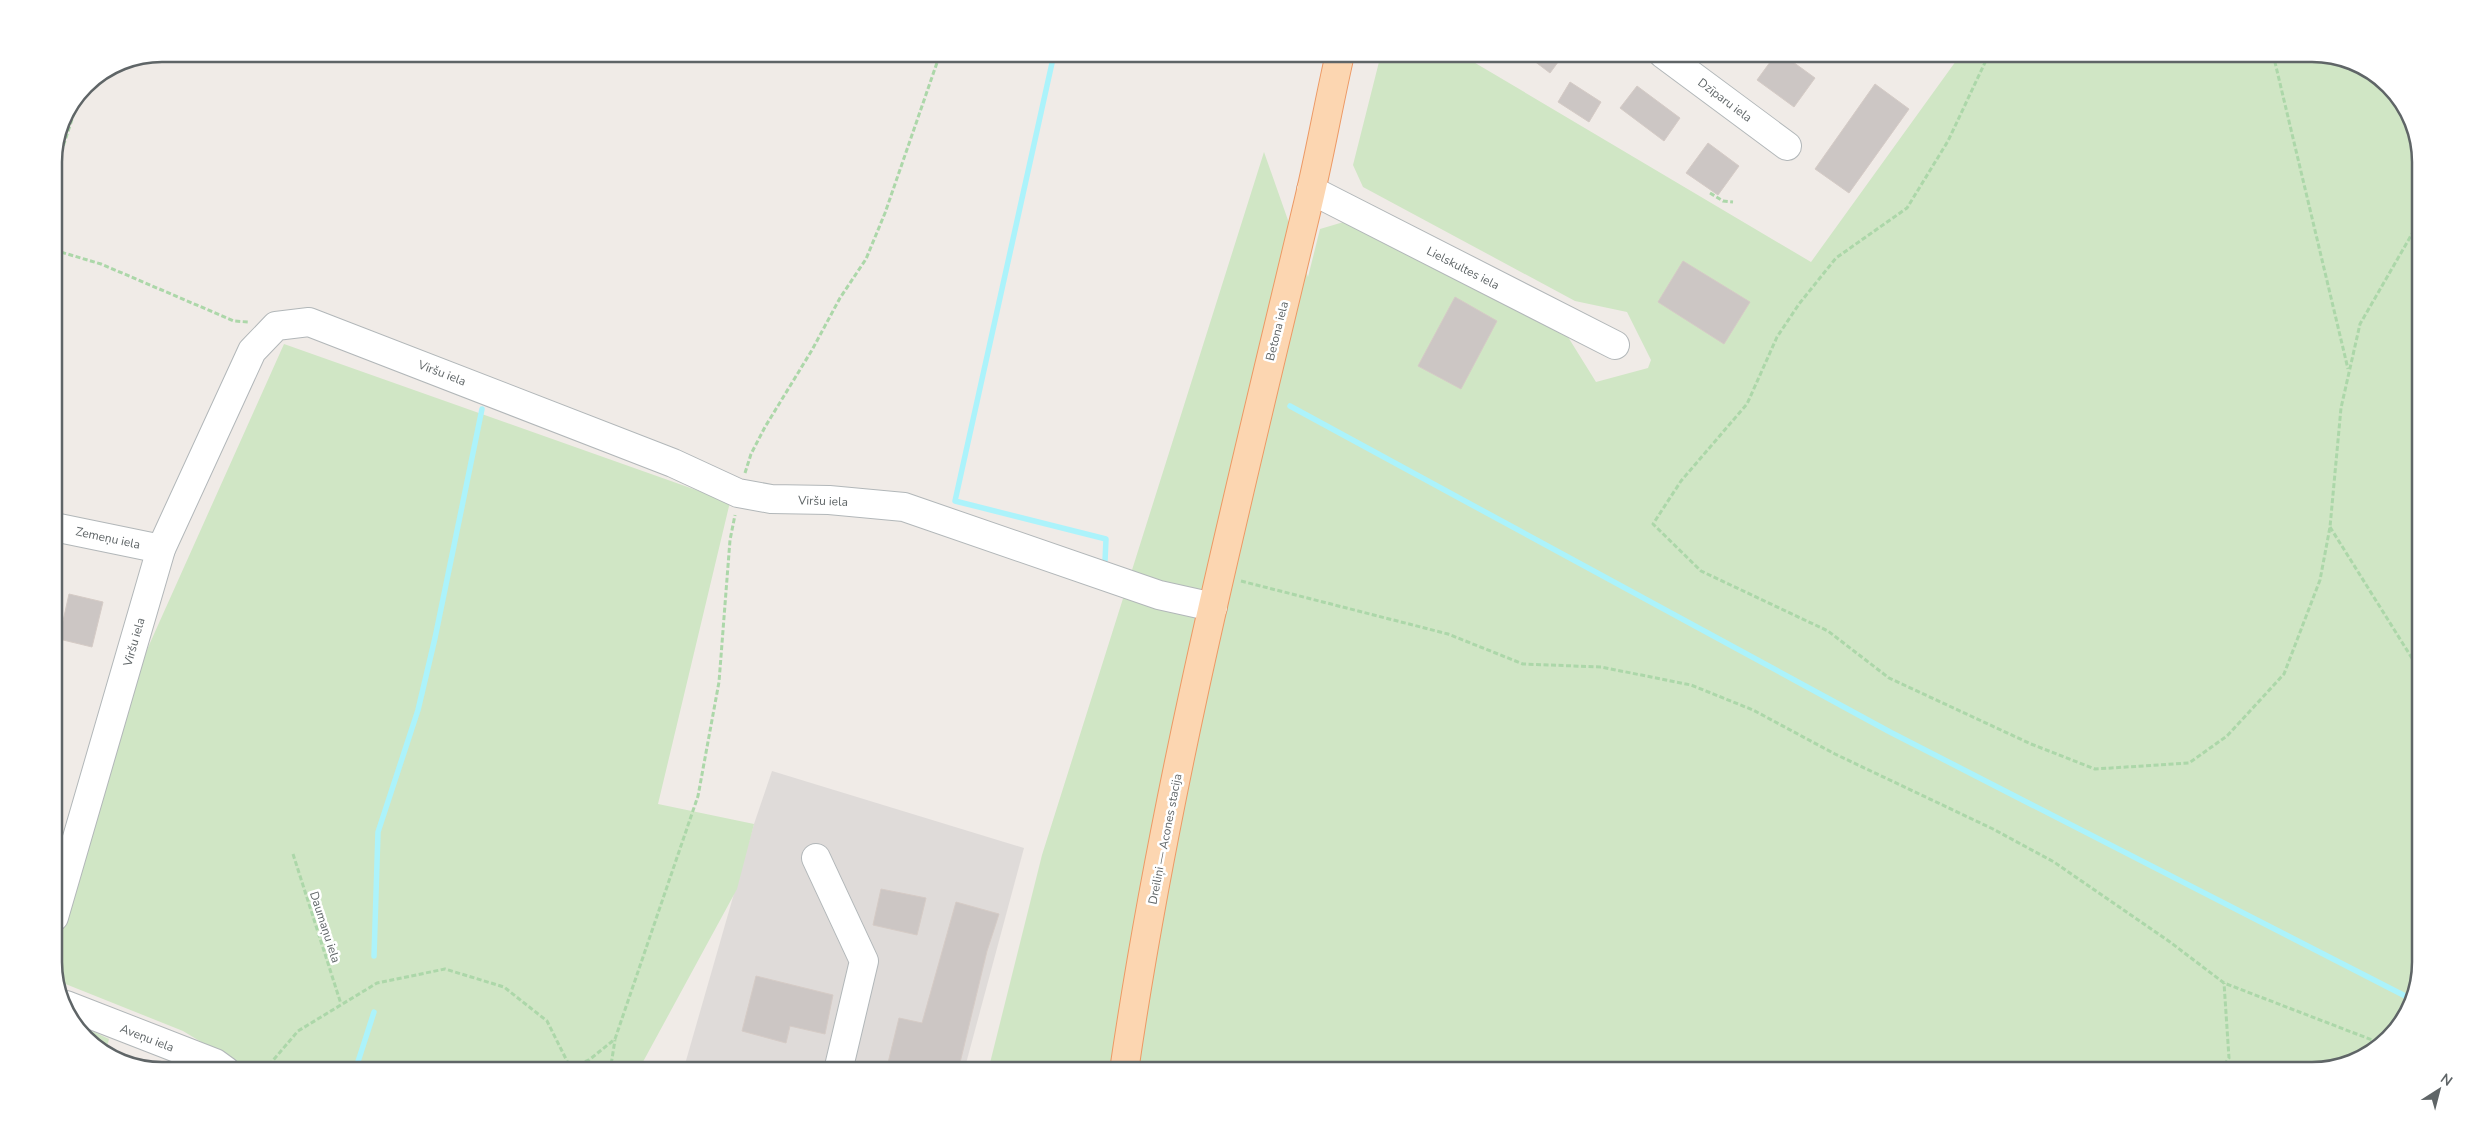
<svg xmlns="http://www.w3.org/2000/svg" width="2474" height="1125" viewBox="0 0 2474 1125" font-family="'Nunito Sans',sans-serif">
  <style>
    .industrial { fill: #dfdbd9 }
    .green { fill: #d0e6c5 }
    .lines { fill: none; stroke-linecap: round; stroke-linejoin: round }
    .stream { stroke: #acf3fb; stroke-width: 5.5 }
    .building { fill: #ccc6c4; stroke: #d5cbc6 }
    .minor-casing { stroke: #b2b7b9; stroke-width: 30 }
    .major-casing { stroke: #ec9965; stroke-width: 30 }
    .path { stroke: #acd7a9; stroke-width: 3; stroke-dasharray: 5 2.5; stroke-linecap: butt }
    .minor { stroke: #fff; stroke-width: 28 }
    .major { stroke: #fcd6b1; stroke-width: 28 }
    .labels { text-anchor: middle; stroke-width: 5; stroke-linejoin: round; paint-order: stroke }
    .street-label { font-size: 12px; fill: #5f6567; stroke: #fff }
    .rim { fill: none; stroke: #5f6567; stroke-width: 2.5 }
  </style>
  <rect width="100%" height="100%" fill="#f0ebe7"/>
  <!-- industrial -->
  <polygon class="industrial" points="772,771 1024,848 964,1071 683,1071 754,824"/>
  <!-- green -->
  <g class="green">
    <polygon points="1381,54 1460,54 1811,262 1961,54 2311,54 2353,62 2402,102 2420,156 2420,962 2412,1004 2372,1053 2312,1071 988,1071 1042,855 1264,152 1308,277 1320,229 1347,221 1568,337 1596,382 1648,368 1651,360 1627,312 1575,301 1363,187 1353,165"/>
    <polygon points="284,344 730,502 658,804 754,824 737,889 638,1071 249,1071 183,1031 58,981 54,970 54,948 137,672"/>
    <polygon points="71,1021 109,1039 106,1051 72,1023"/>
  </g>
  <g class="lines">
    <!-- stream -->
    <g class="stream">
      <polyline points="1054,54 955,501 1106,539 1105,561"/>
      <polyline points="1290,406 1890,732 2413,1000"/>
      <polyline points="374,956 378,832 418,710 435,638 482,409"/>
      <polyline points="355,1071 374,1012"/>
    </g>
  </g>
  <!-- building -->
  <g class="building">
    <polygon points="1525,54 1564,54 1550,73"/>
    <polygon points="1776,54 1782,54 1815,78 1794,107 1757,80"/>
    <polygon points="1570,82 1601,102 1589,122 1558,102"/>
    <polygon points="1875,84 1909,109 1849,193 1815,169"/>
    <polygon points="1637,86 1680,118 1664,141 1620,108"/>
    <polygon points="1708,143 1739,166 1718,195 1686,173"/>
    <polygon points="1683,261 1750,302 1724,344 1658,302"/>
    <polygon points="1455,297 1497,321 1461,389 1418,366"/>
    <polygon points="69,594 103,602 92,647 59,639"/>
    <polygon points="881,889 926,898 917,935 873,925"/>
    <polygon points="956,902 999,914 987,951 958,1071 886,1071 899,1018 922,1023"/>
    <polygon points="756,976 833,995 825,1034 790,1026 786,1043 742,1031"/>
  </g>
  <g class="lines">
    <!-- minor casing -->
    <g class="minor-casing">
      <g id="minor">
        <polyline points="1663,54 1787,146"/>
        <polyline points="1311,190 1615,345"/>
        <polyline points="54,527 161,549"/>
        <polyline points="816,858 864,961 838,1071"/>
        <polyline points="54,917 161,549 252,351 276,326 309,322 673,463 738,493 771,499 829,500 904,507 1159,595 1213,607"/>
        <polyline points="66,1005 215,1063 226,1071"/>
      </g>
    </g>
    <!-- major casing -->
    <g class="major-casing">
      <path id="major" d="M1124,1071C1166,782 1238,497 1306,212C1319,160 1328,106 1340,54"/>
    </g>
    <!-- path -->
    <g class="path">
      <polyline points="1989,54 1948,141 1907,208 1836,258 1799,304 1777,337 1747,404 1681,481 1653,524 1701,571 1828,631 1889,678 2031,744 2095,769 2189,763 2227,736 2284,674 2320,580 2330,527 2341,408 2360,324 2420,220"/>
      <polyline points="2273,54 2348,369"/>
      <polyline points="54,174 81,92"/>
      <polyline points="1710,193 1723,201 1733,202"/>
      <polyline points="54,250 101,264 234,321 248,322"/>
      <polyline points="745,473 751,454 765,427 812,350 840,298 866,259 885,213 940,54"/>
      <polyline points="2330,527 2420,671"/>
      <polyline points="1241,581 1448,634 1523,664 1601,667 1691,685 1753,710 1835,754 1993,829 2054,862 2170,942 2224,983 2380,1043"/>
      <polyline points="293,854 341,1004"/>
      <polyline points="54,968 54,969"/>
      <polyline points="571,1067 589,1060 615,1039 698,796 719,682 730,540 735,515"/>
      <polyline points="264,1071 298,1031 377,983 445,969 504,987 547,1021 572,1071"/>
      <polyline points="610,1071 615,1040"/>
      <polyline points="2220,1071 2229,1058 2224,983"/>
    </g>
    <!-- minor -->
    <use href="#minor" class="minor"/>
    <!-- major -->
    <use href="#major" class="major"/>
  </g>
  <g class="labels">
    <!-- street labels -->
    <g class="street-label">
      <text transform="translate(1725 100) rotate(37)" y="4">Dzīparu iela</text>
      <text transform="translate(1463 268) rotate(27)" y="4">Lielskultes iela</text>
      <text transform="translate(1277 331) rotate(-76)" y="4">Betona iela</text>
      <text transform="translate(442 373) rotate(21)" y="4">Viršu iela</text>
      <text transform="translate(823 501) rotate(2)" y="4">Viršu iela</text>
      <text transform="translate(108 538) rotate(12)" y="4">Zemeņu iela</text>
      <text transform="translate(134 642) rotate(-74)" y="4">Viršu iela</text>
      <text transform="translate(1165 839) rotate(-79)" y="4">Dreiliņi — Acones stacija</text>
      <text transform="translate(325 927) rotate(72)" y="4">Daumaņu iela</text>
      <text transform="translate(147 1038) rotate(21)" y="4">Aveņu iela</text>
    </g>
  </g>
  <!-- crop -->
  <path d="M0 0H2474V1125H0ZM162 62H2312A100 100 0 0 1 2412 162V962A100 100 0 0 1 2312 1062H162A100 100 0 0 1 62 962V162A100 100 0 0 1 162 62Z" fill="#fff" fill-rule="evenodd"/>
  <path class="rim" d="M162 62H2312A100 100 0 0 1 2412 162V962A100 100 0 0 1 2312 1062H162A100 100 0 0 1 62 962V162A100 100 0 0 1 162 62Z"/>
  <!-- north arrow -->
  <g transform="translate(2439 1090) rotate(36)" stroke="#ffffff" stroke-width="4" paint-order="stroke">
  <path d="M0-4L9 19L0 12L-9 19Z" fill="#5f6567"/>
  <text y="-8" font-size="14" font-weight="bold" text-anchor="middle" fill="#5f6567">N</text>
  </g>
</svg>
